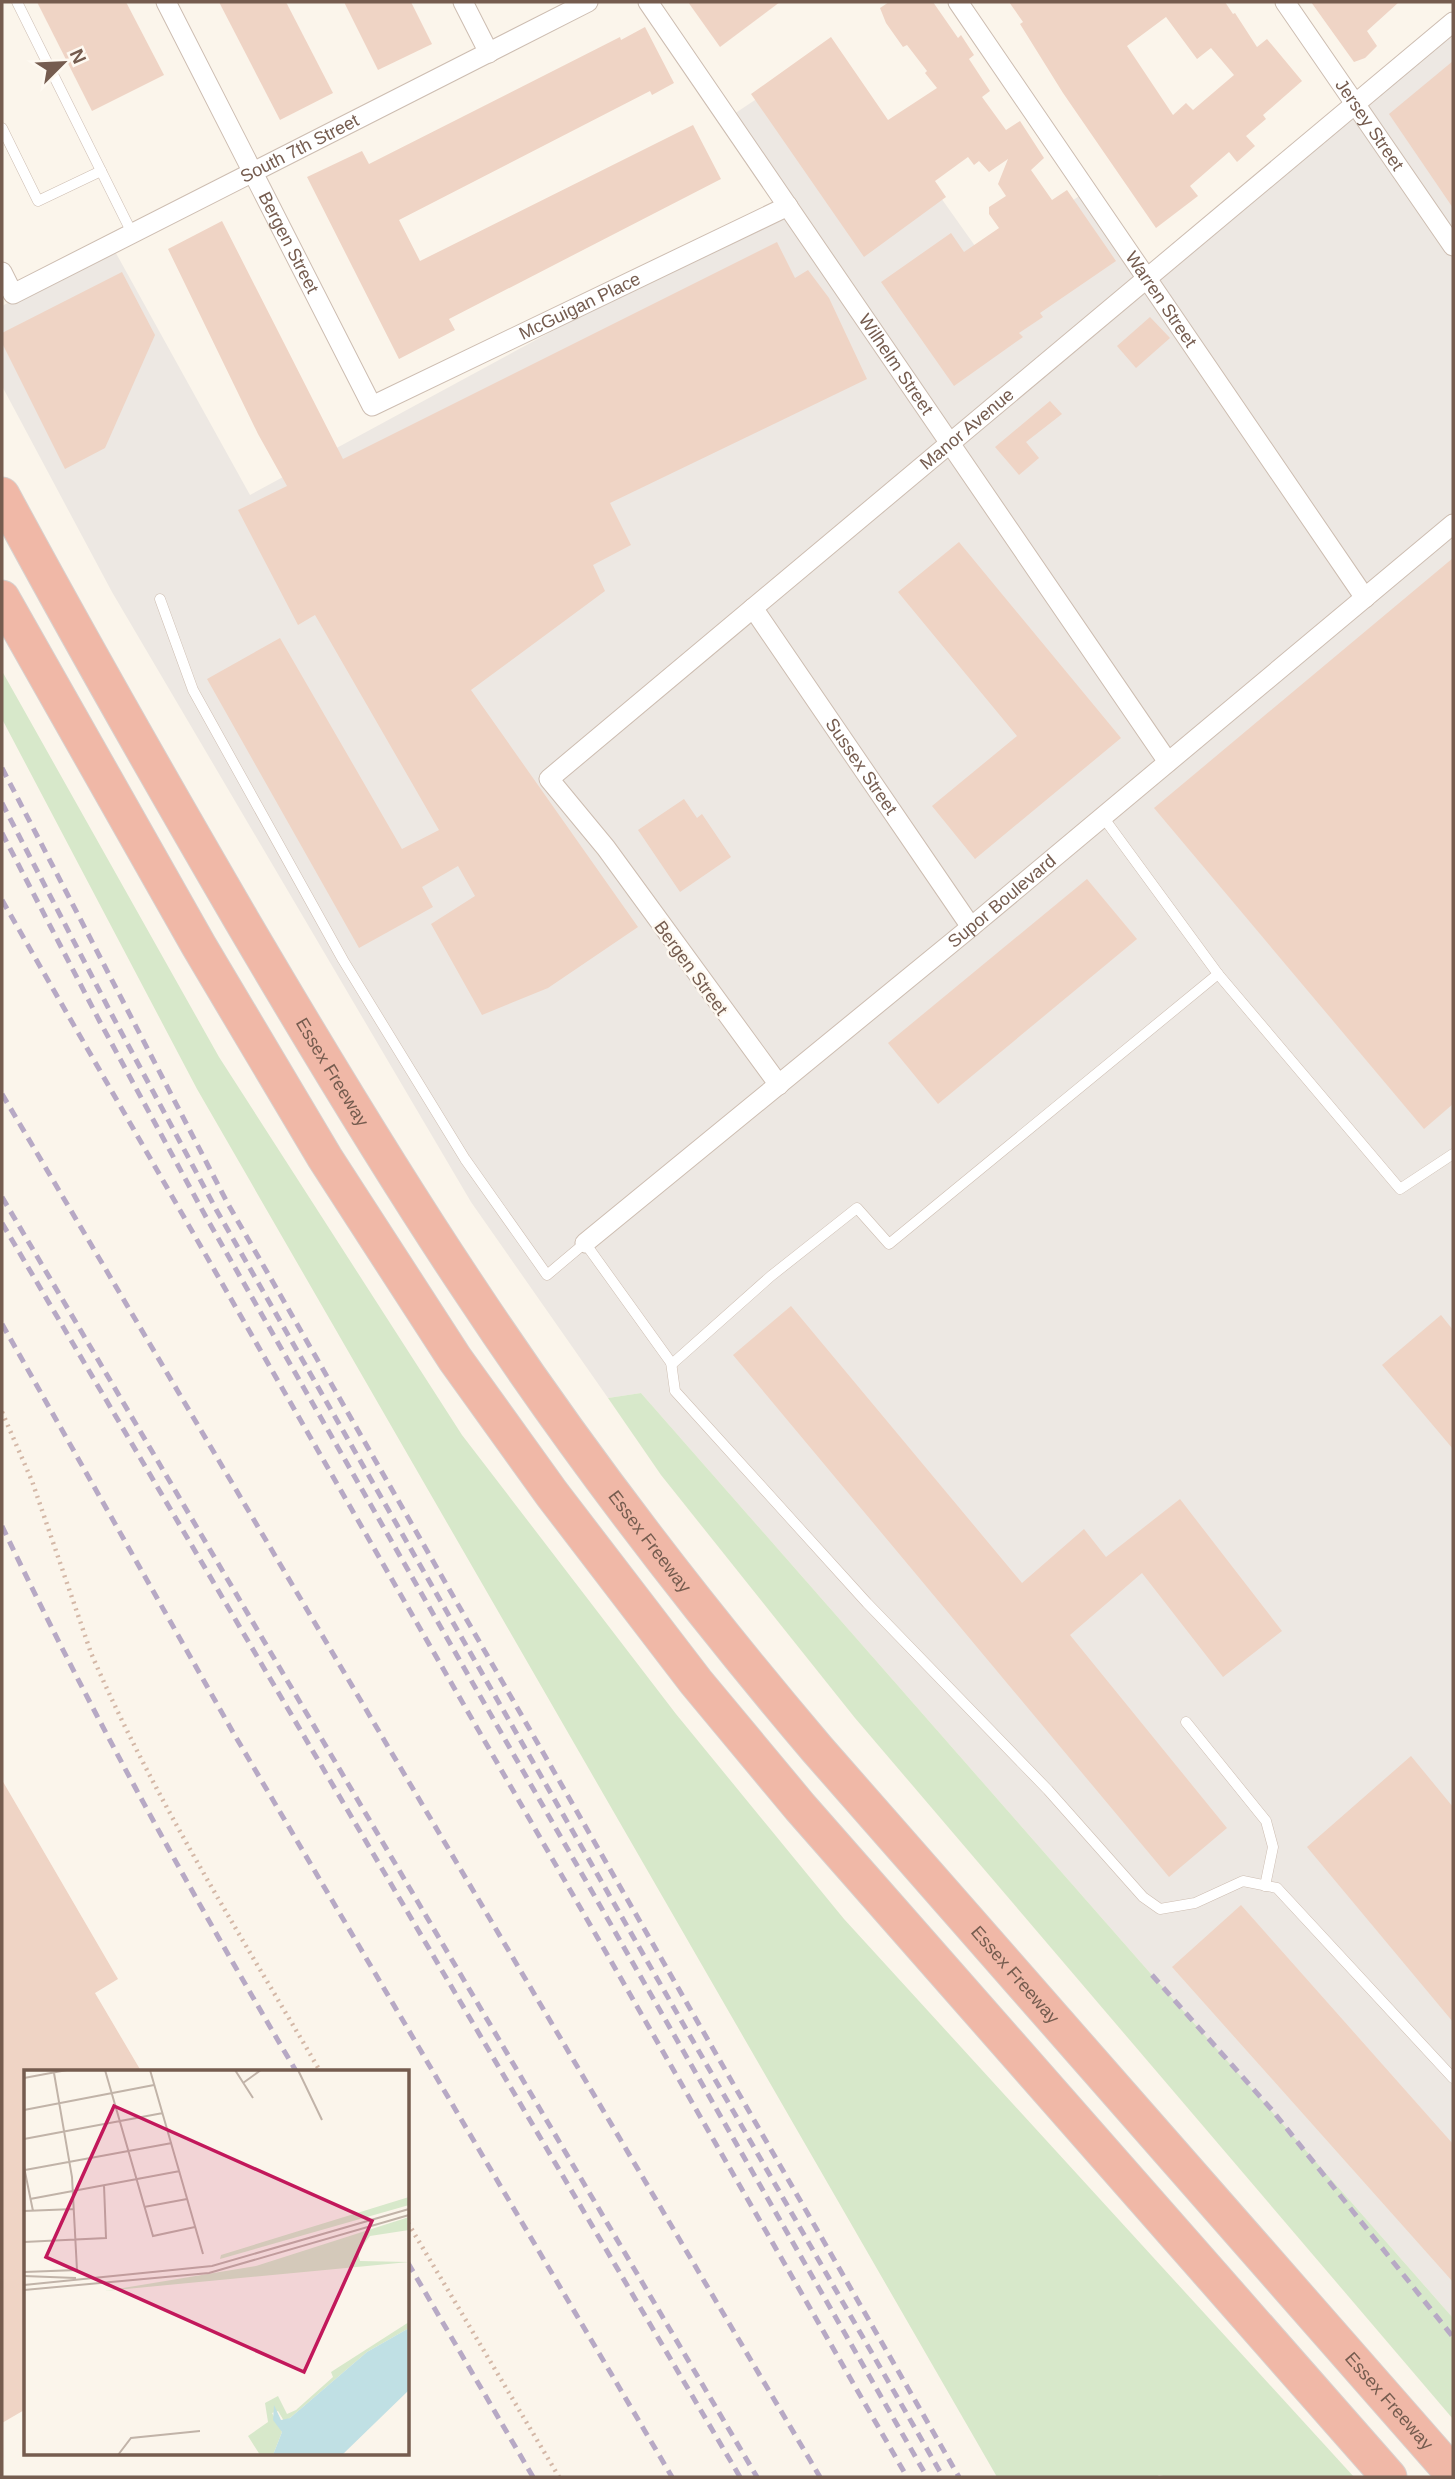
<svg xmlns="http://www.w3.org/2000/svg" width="1455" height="2479" viewBox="0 0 1455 2479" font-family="Helvetica,sans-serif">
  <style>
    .industrial { fill: #ede8e3 }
    .green { fill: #d7e8ca }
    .building { fill: #efd4c5; fill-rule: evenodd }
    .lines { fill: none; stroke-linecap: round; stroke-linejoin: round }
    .lane-casing { stroke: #cdbdb1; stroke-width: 11 }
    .street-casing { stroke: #cdbdb1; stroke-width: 21 }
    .highway-casing { stroke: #d8d1ce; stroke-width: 37 }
    .path { stroke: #d4b8a7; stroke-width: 4.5; stroke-dasharray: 2 5; stroke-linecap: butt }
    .lane { stroke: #fff; stroke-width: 10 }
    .street { stroke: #fff; stroke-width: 19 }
    .highway { stroke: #f0b8a7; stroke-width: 35 }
    .rail { stroke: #b7a9c5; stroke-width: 5; stroke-dasharray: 10 7; stroke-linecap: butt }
    .labels { text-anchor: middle; stroke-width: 5; stroke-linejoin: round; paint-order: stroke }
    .street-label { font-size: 18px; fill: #755c4f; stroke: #fef9f1 }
    .inset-road { fill: none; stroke: #c1b3a8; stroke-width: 2 }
    .view { fill: #c2185b; fill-opacity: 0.15; stroke: #c2185b; stroke-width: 3.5 }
    .inset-edge { fill: none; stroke: #755c4f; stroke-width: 3.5 }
  </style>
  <rect width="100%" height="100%" fill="#fbf5eb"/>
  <!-- industrial -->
  <polygon class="industrial" points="1453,33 1453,2318 641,1393 608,1398 471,1202 112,592 2,386 2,306 112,246 250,495 792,201 731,116 834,47 985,260 1091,188 1156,279"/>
  <!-- green -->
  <g class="green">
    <polygon points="2,671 219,1057 462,1435 676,1714 844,1919 1354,2477 1168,2477 1159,2475 1156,2477 997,2477 197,1089 2,719"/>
    <polygon points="641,1393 1453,2318 1453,2419 855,1718 661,1475 608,1398"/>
  </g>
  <!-- building -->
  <g class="building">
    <polygon points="37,2 126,2 164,75 92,111"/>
    <polygon points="219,2 286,2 333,93 280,120"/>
    <polygon points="344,2 411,2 432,44 378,70"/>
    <polygon points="688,2 780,2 720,47"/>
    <polygon points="889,2 933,2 958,38 961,35 974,55 969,59 990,91 982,97 1006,130 1020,121 1044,158 1031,170 1052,200 1067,190 1116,261 1040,313 1043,317 1019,333 1023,337 954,386 881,282 951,233 964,252 999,228 989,214 989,207 1006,196 998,184 1008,159 989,172 979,161 974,165 968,157 935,181 946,197 864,257 751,94 831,37 888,120 937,88 925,73 927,71 907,45 903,47 886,23 880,8"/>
    <path d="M1009,2H1225L1233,14L1235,13L1257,47L1267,39L1302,81L1263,115L1266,119L1246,136L1255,146L1237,162L1229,152L1190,186L1198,196L1156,228L1063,93L1020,24L1023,22ZM1166,17L1197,59L1211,48L1234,75L1193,110L1186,103L1173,115L1127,46Z"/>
    <polygon points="1311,2 1399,2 1367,31 1377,46 1365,58 1354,62"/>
    <polygon points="645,27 674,83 652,95 650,91 399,220 420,261 693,125 721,179 449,319 455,330 399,359 307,177 362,151 369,164 620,37 621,40"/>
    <polygon points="1453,61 1453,208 1389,114"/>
    <polygon points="222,221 343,459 777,242 795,278 808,270 829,298 867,379 610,503 631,545 593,565 605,591 471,690 638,927 548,988 482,1015 431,924 475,896 458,866 422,887 433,907 359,948 207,679 280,638 402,849 439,830 315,615 298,625 238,510 287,486 258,434 168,249"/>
    <polygon points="122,272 155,335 105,448 65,469 2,343 2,333"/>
    <polygon points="1150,317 1170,338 1136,368 1117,346"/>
    <polygon points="1050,401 1062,414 1026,442 1039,458 1019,475 995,447"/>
    <polygon points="959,542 1121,738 975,859 932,806 1017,736 898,592"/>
    <polygon points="1453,558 1453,1104 1424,1129 1154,808"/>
    <polygon points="684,799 697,818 702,814 731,857 680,892 638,830"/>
    <polygon points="1087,879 1137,939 938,1104 888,1043"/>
    <polygon points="791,1306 1022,1583 1084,1529 1106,1557 1180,1499 1282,1631 1223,1677 1142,1573 1070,1635 1227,1828 1169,1877 733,1355"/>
    <polygon points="1441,1315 1453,1330 1453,1449 1382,1365"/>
    <polygon points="1411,1756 1453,1807 1453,2022 1307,1847"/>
    <polygon points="2,1780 118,1979 95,1993 141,2071 26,2071 26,2409 2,2423"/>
    <polygon points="1241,1905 1453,2144 1453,2282 1172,1967"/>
  </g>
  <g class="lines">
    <!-- lane casing -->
    <g class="lane-casing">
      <g id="lane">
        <polyline points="17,2 132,233"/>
        <polyline points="2,128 38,201 101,171"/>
        <polyline points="160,599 193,690 343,960 465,1159 547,1275 585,1243 672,1364 771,1276 857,1208 889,1244 1218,974 1103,817"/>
        <polyline points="1218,974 1400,1189 1453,1154"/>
        <polyline points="671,1362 675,1391 867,1603 1048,1790 1143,1897 1160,1909 1195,1903 1243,1881 1277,1888 1453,2078"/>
        <polyline points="1186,1722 1266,1821 1273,1847 1265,1886"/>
      </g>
    </g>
    <!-- street casing -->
    <g class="street-casing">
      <g id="street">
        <path id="s1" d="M166,2L372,406L788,206"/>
        <polyline points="463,2 489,53"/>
        <path id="s2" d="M648,2L1168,762"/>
        <path id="s3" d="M958,2L1365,598"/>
        <path id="s4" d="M1285,2L1453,246"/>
        <path id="s5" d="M2,272L13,294L588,2"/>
        <path id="s6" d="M753,608L971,927"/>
        <path id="s7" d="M779,1085L606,848L549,779L1453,22"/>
        <path id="s8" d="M585,1243L971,927L1453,524"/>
      </g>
    </g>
    <!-- highway casing -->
    <g class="highway-casing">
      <g id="highway">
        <path id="s9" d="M2,495C79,638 160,780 242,921C316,1047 391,1172 472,1293C577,1452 694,1604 817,1749L1453,2474"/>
        <polyline points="2,598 199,946 325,1158 455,1359 552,1494 696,1682 800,1807 1389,2477"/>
      </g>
    </g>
    <!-- path -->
    <g class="path">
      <path d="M2,1412L32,1481L91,1653C154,1799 240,1934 320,2071"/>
      <polyline points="408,2223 559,2477"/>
    </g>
    <!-- lane -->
    <use href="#lane" class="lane"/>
    <!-- street -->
    <use href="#street" class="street"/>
    <!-- highway -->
    <use href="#highway" class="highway"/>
    <!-- rail -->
    <g class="rail">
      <polyline points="2,768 228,1204 959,2477"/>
      <polyline points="2,803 112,1015 217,1211 943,2477"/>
      <polyline points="2,833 100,1022 206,1217 927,2477"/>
      <polyline points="2,900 907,2477"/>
      <polyline points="2,1094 820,2477"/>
      <polyline points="2,1197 757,2477"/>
      <polyline points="2,1223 740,2477"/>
      <polyline points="2,1324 234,1734 672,2477"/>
      <path d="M2,1526C91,1713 191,1893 296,2071"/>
      <polyline points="1152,1975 1272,2110 1453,2337"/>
      <polyline points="408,2263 533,2477"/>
    </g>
  </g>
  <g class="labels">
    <!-- street labels -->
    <g class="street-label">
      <text dy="6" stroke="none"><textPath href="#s4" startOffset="149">Jersey Street</textPath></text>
      <text dy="6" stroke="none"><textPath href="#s5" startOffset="346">South 7th Street</textPath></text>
      <text dy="6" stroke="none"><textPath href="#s1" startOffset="270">Bergen Street</textPath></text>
      <text dy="6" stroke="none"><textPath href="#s3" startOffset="360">Warren Street</textPath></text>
      <text dy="6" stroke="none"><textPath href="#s1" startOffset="684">McGuigan Place</textPath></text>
      <text dy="6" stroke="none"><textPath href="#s2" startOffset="439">Wilhelm Street</textPath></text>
      <text dy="6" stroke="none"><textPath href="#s7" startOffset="928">Manor Avenue</textPath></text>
      <text dy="6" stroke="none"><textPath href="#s6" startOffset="192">Sussex Street</textPath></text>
      <text dy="6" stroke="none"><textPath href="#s8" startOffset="539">Supor Boulevard</textPath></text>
      <text transform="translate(691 968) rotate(54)" y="6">Bergen Street</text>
      <text dy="6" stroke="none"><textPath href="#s9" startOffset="665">Essex Freeway</textPath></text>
      <text dy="6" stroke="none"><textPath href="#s9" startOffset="1232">Essex Freeway</textPath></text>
      <text dy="6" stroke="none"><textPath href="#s9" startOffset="1799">Essex Freeway</textPath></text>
      <text dy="6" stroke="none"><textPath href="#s9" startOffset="2366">Essex Freeway</textPath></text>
    </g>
  </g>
  <!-- overview -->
  <g transform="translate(24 2070)">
    <rect width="385" height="385" fill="#fbf5eb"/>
    <path d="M385,127V135L196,189L197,185ZM385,147V160L346,166L334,182L336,191L385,192L81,221L232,196ZM385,252V258L343,282L266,348L260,351L254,341L248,343L258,362L249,385H236L224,366L244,352L241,333L254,326L263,344L272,340L309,307L307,302Z" fill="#d7e8ca"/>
    <path d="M385,258V320L318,385H249L258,362L249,350L250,335L257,350L266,348L343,282Z" fill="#c0e0e4"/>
    <path class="inset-road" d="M81,0L129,166L171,157M126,0L179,184M211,0L229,28M274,0L298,50M0,8L43,0M219,13L237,0M0,40L130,15M0,69L139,43M0,97L9,141M1,100L148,73M6,129L156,101M120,137L163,129M0,141L50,139M0,172L82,168L80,115M0,202L53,200L48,107L30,3M0,206L52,208M0,215L188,196L385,139M0,220L185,203L385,145M94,385L107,368L176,361"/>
    <path class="view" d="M90,36L348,151L280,302L22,187Z"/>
    <rect width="385" height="385" class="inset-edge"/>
  </g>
  <!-- border -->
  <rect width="1455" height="2479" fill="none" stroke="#755c4f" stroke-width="7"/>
  <!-- north arrow -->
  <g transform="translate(63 63) rotate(66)" stroke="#fef9f1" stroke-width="5" paint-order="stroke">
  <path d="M0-5L12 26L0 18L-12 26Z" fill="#755c4f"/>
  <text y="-10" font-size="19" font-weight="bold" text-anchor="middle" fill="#755c4f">N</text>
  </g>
</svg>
